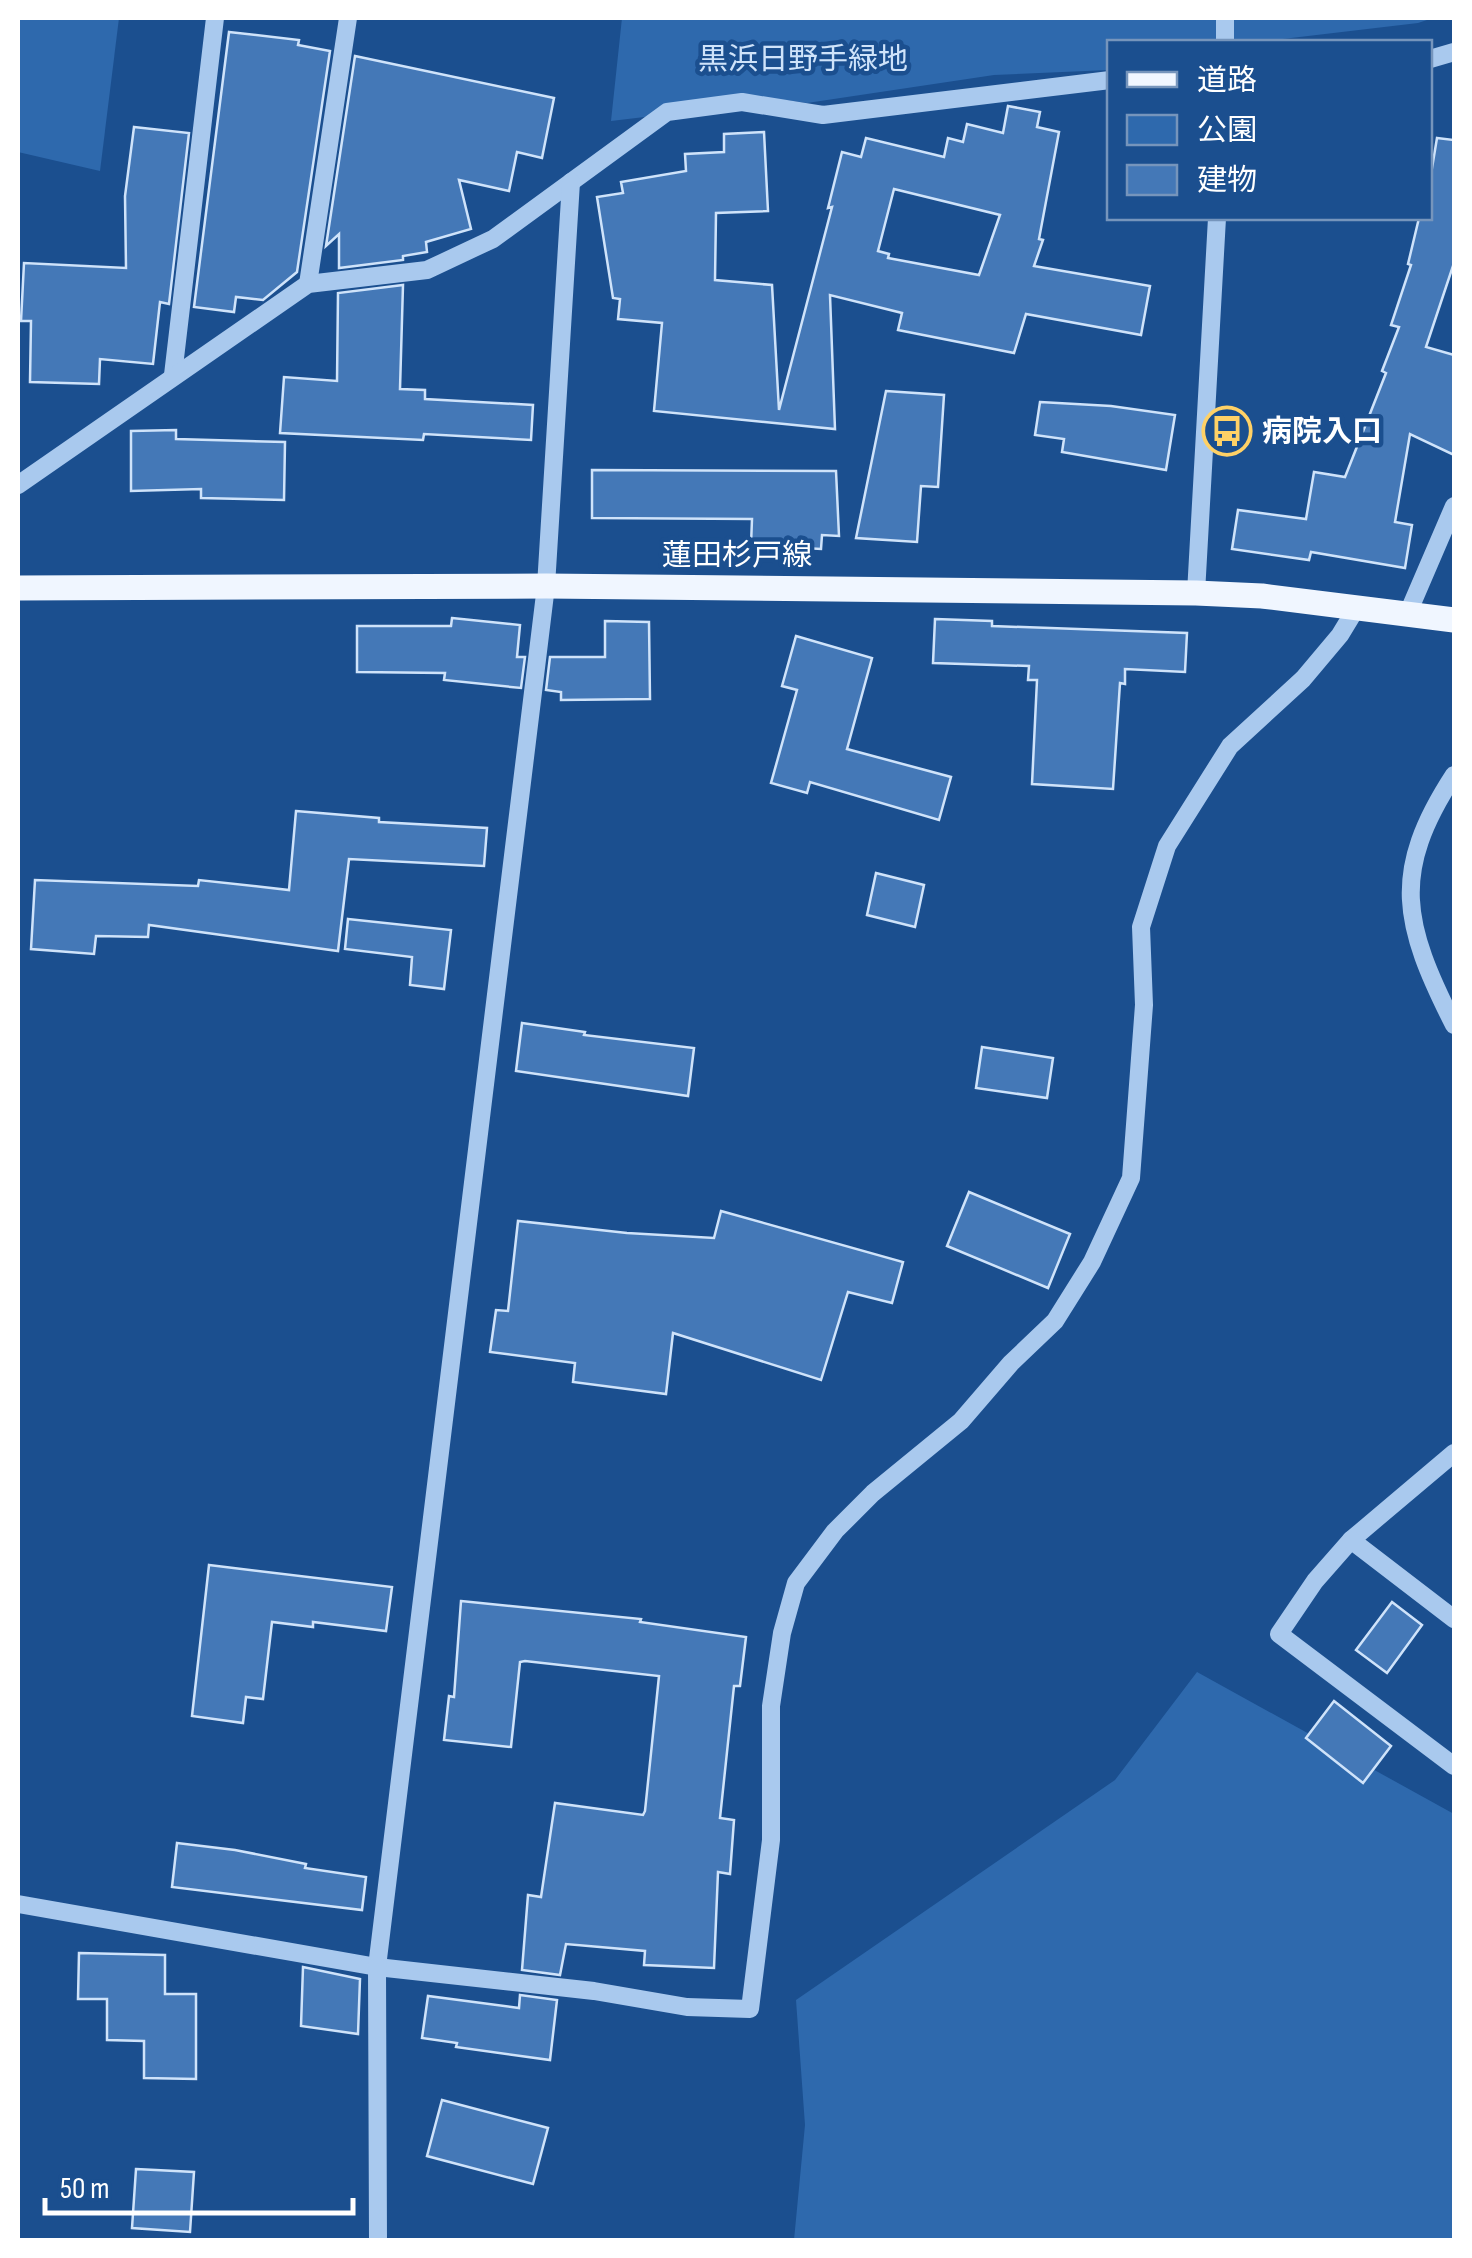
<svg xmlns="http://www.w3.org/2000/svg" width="1472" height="2258" viewBox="0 0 1472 2258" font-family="'Sofia Sans Condensed','Noto Sans JP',sans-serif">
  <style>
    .green { fill: #2e69ad }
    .building { fill: #4478b7; stroke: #cfe3fa; stroke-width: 2.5; fill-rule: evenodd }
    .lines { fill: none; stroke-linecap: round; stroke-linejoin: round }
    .minor { stroke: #a9c9ee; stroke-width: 18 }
    .major { stroke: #f0f6ff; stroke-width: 25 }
    .labels { text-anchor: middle; stroke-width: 9; stroke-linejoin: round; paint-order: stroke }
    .park-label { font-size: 30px; fill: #cfe3fa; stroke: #1b4f8f }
    .poi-label { font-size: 30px; font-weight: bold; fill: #fff; stroke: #1b4f8f; text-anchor: start }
    .street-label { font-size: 30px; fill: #fff; stroke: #1b4f8f }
  </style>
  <rect width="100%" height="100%" fill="#1b4f8f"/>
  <!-- green -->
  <g class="green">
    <polygon points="18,18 119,18 100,171 18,152"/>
    <polygon points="622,18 1433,18 1418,23 1258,42 1110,42 1109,70 994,75 807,103 786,100 611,121"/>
    <polygon points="1197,1672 1454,1814 1454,2240 794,2240 805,2125 796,2000 1115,1780"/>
  </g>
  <!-- building -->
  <g class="building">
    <polygon points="229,32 299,40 298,45 330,51 297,272 263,300 236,297 234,312 194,307"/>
    <polygon points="355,56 554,98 542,158 517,152 509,191 459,180 471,229 426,242 427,252 403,256 403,260 339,268 339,234 326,246"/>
    <path d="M1008,106L1040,112L1037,127L1059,132L1039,239L1043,240L1034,266L1150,286L1141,335L1026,314L1014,353L898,330L902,313L830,295L835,429L654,411L662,323L618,319L620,299L613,298L597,197L623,193L621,182L686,171L685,154L724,152V134L764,132L768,211L716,213L715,280L772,285L779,410L832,207L828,208L842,152L861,157L866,138L944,157L948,138L963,142L967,124L1003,133ZM894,189L1000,215L979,275L888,258L889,254L878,251Z"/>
    <polygon points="134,127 189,133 169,304 160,302 153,364 100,359 99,384 30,382 31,321 21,321 24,263 126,268 125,196"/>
    <polygon points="1437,138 1454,140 1454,263 1426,347 1454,355 1454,455 1410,434 1395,522 1412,525 1405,568 1311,552 1309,560 1232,549 1238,510 1306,519 1314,472 1345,477 1386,373 1382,371 1399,327 1391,325 1411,265 1408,264 1419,218 1430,218 1430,180"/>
    <polygon points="403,285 400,389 425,390 425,399 533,405 531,440 424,434 423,440 280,433 284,377 337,381 338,293"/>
    <polygon points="886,391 944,395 938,487 921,486 917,542 856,538"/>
    <polygon points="1040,402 1111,406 1175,415 1166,470 1062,452 1064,439 1035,435"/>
    <polygon points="176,430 176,439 285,442 284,500 201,498 201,489 131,491 131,431"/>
    <polygon points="592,470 836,471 839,536 822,535 821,549 751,545 752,519 592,518"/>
    <polygon points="452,618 520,625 517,657 525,657 521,688 444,680 445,673 357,672 357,626 451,626"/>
    <polygon points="935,619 992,621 992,626 1187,633 1185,672 1125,669 1125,684 1120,683 1113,789 1032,784 1037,680 1028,680 1029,666 933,663"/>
    <polygon points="605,621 649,622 650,699 561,700 561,692 546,690 550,657 605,657"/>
    <polygon points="796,636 872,658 847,749 951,777 939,820 810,782 807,793 771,783 797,690 782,686"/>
    <polygon points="296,811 379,818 379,822 487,828 484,866 349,859 338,951 149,925 148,937 96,936 94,954 31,949 35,880 198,886 199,880 289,890"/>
    <polygon points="876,873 924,885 915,927 867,915"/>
    <polygon points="348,919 451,930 444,989 410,985 412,957 345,949"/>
    <polygon points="522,1023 585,1032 584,1035 694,1048 688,1096 516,1071"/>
    <polygon points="982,1047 1053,1058 1047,1098 976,1088"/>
    <polygon points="969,1192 1070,1234 1048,1288 947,1246"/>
    <polygon points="721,1211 903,1262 892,1303 848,1292 821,1380 673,1333 666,1394 573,1382 575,1363 490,1352 496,1310 508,1311 518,1221 627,1233 714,1238"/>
    <polygon points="209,1565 392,1587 386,1631 313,1622 313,1627 272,1622 263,1699 246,1697 243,1723 192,1716"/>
    <polygon points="461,1601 641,1619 640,1622 746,1637 740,1686 734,1686 720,1818 734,1820 730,1874 718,1872 714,1968 644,1965 645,1951 566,1944 560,1975 522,1970 528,1895 541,1897 555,1803 643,1815 645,1811 659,1676 525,1661 520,1662 511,1747 444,1740 449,1696 454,1697"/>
    <polygon points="1392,1602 1422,1625 1387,1673 1356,1650"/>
    <polygon points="1334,1701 1391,1746 1363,1783 1306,1738"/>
    <polygon points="177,1843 235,1850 306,1864 305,1868 366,1877 362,1910 172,1887"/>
    <polygon points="79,1953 165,1955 165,1994 196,1994 196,2079 144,2078 144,2041 107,2040 107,1999 78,1999"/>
    <polygon points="303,1967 360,1979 358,2034 301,2026"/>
    <polygon points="520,1995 557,2000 550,2060 456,2047 457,2043 422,2038 428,1996 519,2008"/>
    <polygon points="442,2100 548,2128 533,2184 427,2156"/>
    <polygon points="136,2169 194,2172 190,2232 132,2228"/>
  </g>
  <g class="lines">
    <!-- minor -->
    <g class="minor">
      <polyline points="1225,42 1225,18"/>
      <polyline points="1430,59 1454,52"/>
      <polyline points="308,284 348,18"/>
      <polyline points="173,375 215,18"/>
      <polyline points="18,485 308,284 427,270 493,239 667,112 742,102 823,115 1110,80"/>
      <polyline points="1196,593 1217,218"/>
      <polyline points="1408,613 1454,506"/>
      <path d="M1454,775C1390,873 1403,924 1454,1025"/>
      <polyline points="1454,1453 1351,1540 1315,1581 1279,1634 1454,1766"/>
      <polyline points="1351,1540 1454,1619"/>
      <polyline points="18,1904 377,1967 594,1991 687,2007 750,2009 771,1840 771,1706 782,1633 796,1583 835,1531 873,1493 961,1421 1011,1363 1055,1321 1092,1262 1131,1178 1144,1005 1141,927 1167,846 1230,746 1303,679 1340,635 1357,607"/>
      <polyline points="378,2240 377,1967 546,586 571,182"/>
    </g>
    <!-- major -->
    <polyline class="major" points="18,588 546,586 1196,593 1262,596 1454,620"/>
  </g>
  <!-- icons -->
  <defs>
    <g id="bus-ring" transform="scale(2.5)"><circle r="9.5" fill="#1b4f8f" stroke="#ffd166" stroke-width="1.5"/><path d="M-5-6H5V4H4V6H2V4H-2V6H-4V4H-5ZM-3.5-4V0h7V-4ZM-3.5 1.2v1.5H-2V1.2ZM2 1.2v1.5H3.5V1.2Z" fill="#ffd166"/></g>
  </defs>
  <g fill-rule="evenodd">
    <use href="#bus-ring" x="1227" y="431"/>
  </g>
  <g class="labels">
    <!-- park labels -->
    <g class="park-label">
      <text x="803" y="69">黒浜日野手緑地</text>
    </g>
    <!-- poi labels -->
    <g class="poi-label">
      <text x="1262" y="441">病院入口</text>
    </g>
    <!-- street labels -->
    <g class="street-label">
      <text x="737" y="565">蓮田杉戸線</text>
    </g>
  </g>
  <!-- border -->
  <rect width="1472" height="2258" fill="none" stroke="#ffffff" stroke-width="40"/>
  <!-- legend -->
  <rect x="1107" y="40" width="325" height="180" fill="#1b4f8f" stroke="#7695bc" stroke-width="2.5"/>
  <rect x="1127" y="72" width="50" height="15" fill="#f0f6ff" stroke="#7695bc" stroke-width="2.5"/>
  <text x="1197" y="90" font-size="30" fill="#ffffff">道路</text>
  <rect x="1127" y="115" width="50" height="30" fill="#2e69ad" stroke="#7695bc" stroke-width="2.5"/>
  <text x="1197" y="140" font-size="30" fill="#ffffff">公園</text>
  <rect x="1127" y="165" width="50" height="30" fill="#4478b7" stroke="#7695bc" stroke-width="2.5"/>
  <text x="1197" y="190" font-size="30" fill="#ffffff">建物</text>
  <!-- scale -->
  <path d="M45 2198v15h308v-15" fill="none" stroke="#ffffff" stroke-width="5"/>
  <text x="60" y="2198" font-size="30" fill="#ffffff" stroke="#1b4f8f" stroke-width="8" paint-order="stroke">50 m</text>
</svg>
